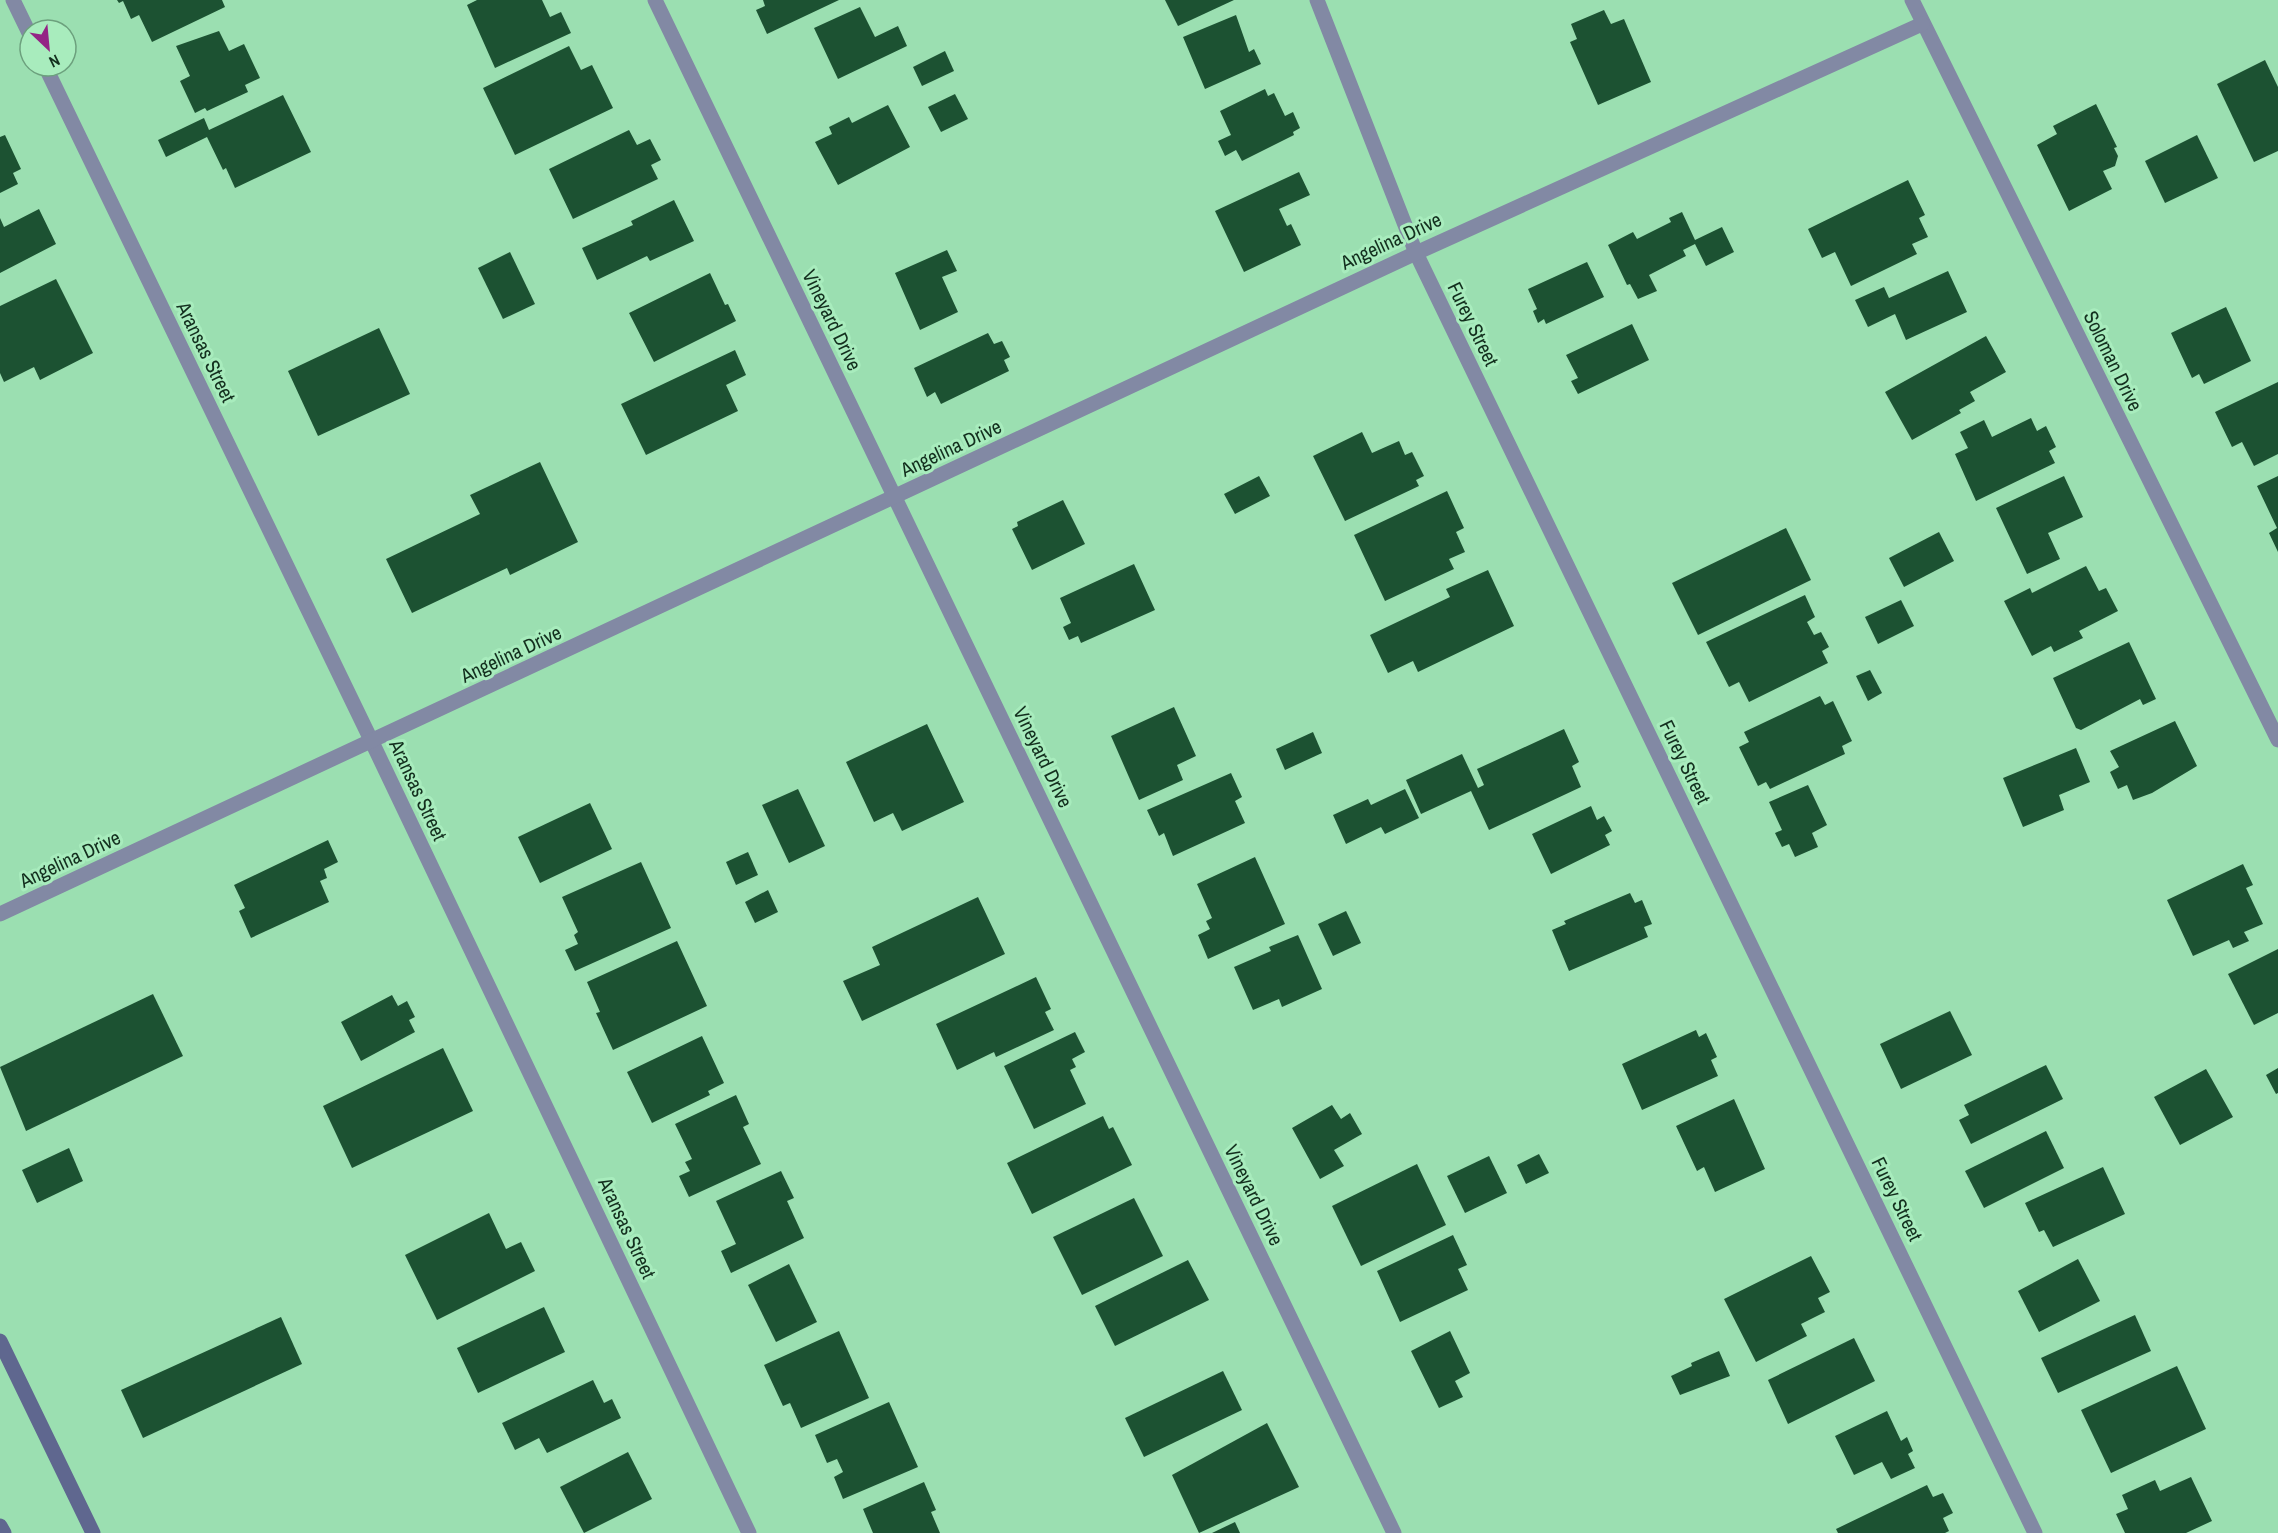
<svg xmlns="http://www.w3.org/2000/svg" width="2278" height="1533" viewBox="0 0 2278 1533" font-family="'Archivo Narrow',sans-serif">
  <style>
    .building { fill: #1c5232 }
    .lines { fill: none; stroke-linecap: round; stroke-linejoin: round }
    .minor { stroke: #8289a4; stroke-width: 15 }
    .secondary { stroke: #5f678f; stroke-width: 15 }
    .labels { text-anchor: middle; stroke-width: 6; stroke-linejoin: round; paint-order: stroke }
    .street-label { font-size: 20px; fill: #132f1e; stroke: #a8ecbd }
  </style>
  <rect width="100%" height="100%" fill="#9bdfb1"/>
  <!-- building -->
  <g class="building">
    <polygon points="117,0 222,0 225,7 152,42 139,15 131,19 123,1 119,3"/>
    <polygon points="477,0 542,0 550,17 561,12 571,33 495,68 467,5"/>
    <polygon points="763,0 839,0 767,34 756,10 765,6"/>
    <polygon points="1165,0 1234,0 1178,26"/>
    <polygon points="860,7 875,37 898,26 907,46 838,79 814,28"/>
    <polygon points="1604,10 1611,24 1624,19 1651,82 1598,105 1570,42 1577,39 1571,24"/>
    <polygon points="1236,15 1249,52 1254,49 1261,64 1205,89 1183,37"/>
    <polygon points="219,31 229,51 244,44 260,78 245,85 248,92 207,111 205,108 195,113 180,81 190,76 176,46"/>
    <polygon points="569,46 581,70 592,65 613,108 515,155 483,88"/>
    <polygon points="945,51 954,71 922,86 913,67"/>
    <polygon points="2265,60 2278,87 2278,151 2254,162 2217,84"/>
    <polygon points="1265,89 1268,96 1274,93 1285,116 1293,112 1300,128 1293,132 1294,135 1242,161 1236,150 1225,156 1218,141 1231,135 1220,111"/>
    <polygon points="955,94 968,119 941,132 928,107"/>
    <polygon points="283,95 311,152 235,188 226,168 223,170 207,137 166,157 158,140 204,118 209,130"/>
    <polygon points="2096,104 2117,147 2114,148 2118,156 2115,166 2103,171 2112,189 2069,211 2037,145 2057,134 2053,126"/>
    <polygon points="888,105 910,147 838,185 815,142 832,134 829,127 849,117 852,123"/>
    <polygon points="629,130 637,145 650,139 661,160 651,165 658,179 573,219 549,169"/>
    <polygon points="5,135 21,169 13,173 18,184 0,193 0,137"/>
    <polygon points="2197,135 2218,178 2165,203 2145,161"/>
    <polygon points="1299,172 1310,195 1279,209 1287,226 1291,224 1301,245 1244,272 1215,211"/>
    <polygon points="1908,180 1925,215 1919,218 1928,237 1912,244 1917,254 1851,286 1835,252 1822,258 1808,229"/>
    <polygon points="674,200 694,241 650,261 647,256 597,280 582,248 633,225 631,221"/>
    <polygon points="39,209 56,244 0,273 0,218 4,227"/>
    <polygon points="1682,212 1695,240 1722,227 1734,252 1706,266 1695,244 1683,250 1686,256 1649,275 1657,291 1638,299 1630,284 1627,285 1608,245 1633,232 1637,239 1671,222 1669,218"/>
    <polygon points="947,250 957,271 942,277 958,312 920,330 895,273"/>
    <polygon points="510,252 535,304 503,319 478,268"/>
    <polygon points="1587,262 1604,297 1546,324 1544,319 1538,323 1533,311 1537,309 1528,289"/>
    <polygon points="1948,271 1967,312 1906,340 1895,314 1868,327 1855,300 1884,287 1889,298"/>
    <polygon points="710,273 725,305 728,304 736,321 654,362 629,313"/>
    <polygon points="56,279 93,353 40,380 34,367 4,382 0,373 0,306"/>
    <polygon points="2226,307 2251,361 2204,384 2199,374 2192,378 2171,333"/>
    <polygon points="1632,324 1649,360 1578,394 1571,381 1578,378 1566,355"/>
    <polygon points="379,328 410,394 318,436 288,371"/>
    <polygon points="988,333 994,344 1002,341 1010,357 1004,360 1009,371 941,404 935,392 927,397 914,368"/>
    <polygon points="1986,336 2006,372 1970,392 1975,401 1959,410 1961,413 1912,440 1885,392"/>
    <polygon points="735,350 746,375 726,385 738,411 646,455 621,404"/>
    <polygon points="2278,382 2278,454 2254,466 2242,442 2232,447 2215,412"/>
    <polygon points="2031,418 2037,431 2046,426 2056,447 2049,451 2055,463 1976,501 1955,454 1968,448 1960,432 1984,420 1992,437"/>
    <polygon points="1362,432 1372,453 1399,441 1405,455 1412,452 1424,476 1416,480 1419,486 1345,521 1313,456"/>
    <polygon points="540,462 578,542 510,575 507,568 412,613 386,559 480,514 470,495"/>
    <polygon points="1259,476 1270,496 1235,514 1224,494"/>
    <polygon points="2064,476 2083,517 2048,533 2060,559 2027,574 1996,508"/>
    <polygon points="2278,476 2278,552 2269,533 2277,528 2257,486"/>
    <polygon points="1447,491 1464,528 1456,532 1465,552 1449,559 1454,569 1385,601 1354,535"/>
    <polygon points="1063,500 1085,544 1032,570 1012,529 1018,526 1017,522"/>
    <polygon points="1786,528 1811,580 1698,635 1672,583"/>
    <polygon points="1939,532 1954,561 1904,587 1889,558"/>
    <polygon points="1134,564 1155,610 1081,643 1078,636 1069,640 1063,627 1071,623 1060,598"/>
    <polygon points="2086,566 2099,591 2106,588 2118,611 2079,631 2083,638 2054,652 2051,646 2032,656 2004,601 2030,588 2032,593"/>
    <polygon points="1488,570 1514,626 1418,672 1413,661 1388,673 1370,635 1450,597 1446,589"/>
    <polygon points="1805,595 1815,617 1807,622 1814,635 1821,632 1829,647 1822,651 1828,663 1749,702 1739,682 1729,687 1706,642"/>
    <polygon points="1901,600 1914,626 1878,644 1865,617"/>
    <polygon points="2129,642 2156,699 2143,705 2140,699 2081,730 2076,728 2053,678"/>
    <polygon points="1870,670 1882,693 1868,701 1856,676"/>
    <polygon points="1820,696 1825,705 1833,701 1852,741 1842,746 1845,754 1770,789 1766,782 1758,786 1739,747 1749,742 1744,732"/>
    <polygon points="1174,707 1196,756 1177,765 1183,780 1139,800 1111,736"/>
    <polygon points="2175,721 2197,766 2152,793 2133,800 2127,785 2118,789 2110,772 2119,767 2110,751"/>
    <polygon points="927,724 964,802 902,831 893,813 874,822 846,762"/>
    <polygon points="1564,729 1579,762 1572,766 1581,787 1489,830 1471,791 1421,814 1406,780 1462,754 1478,788 1484,785 1477,769"/>
    <polygon points="1313,732 1322,753 1285,770 1276,749"/>
    <polygon points="2076,748 2090,782 2059,795 2064,810 2023,827 2003,778"/>
    <polygon points="1231,773 1242,797 1235,801 1245,823 1173,856 1164,833 1159,836 1147,810"/>
    <polygon points="1808,785 1827,825 1812,833 1818,847 1795,857 1789,844 1782,847 1775,833 1782,830 1769,802"/>
    <polygon points="798,789 825,846 789,863 762,805"/>
    <polygon points="1405,789 1419,818 1385,834 1381,827 1346,844 1333,815 1368,799 1371,805"/>
    <polygon points="590,803 612,849 540,883 518,837"/>
    <polygon points="1591,806 1597,820 1604,816 1612,831 1605,835 1610,845 1551,874 1532,834"/>
    <polygon points="328,840 338,862 324,869 327,878 320,881 329,902 251,938 239,911 245,908 234,885"/>
    <polygon points="748,852 758,875 736,885 726,862"/>
    <polygon points="1255,857 1285,924 1208,959 1198,935 1210,929 1206,921 1212,918 1197,884"/>
    <polygon points="641,862 671,928 575,971 565,950 578,944 574,935 578,932 562,897"/>
    <polygon points="2243,864 2253,885 2246,888 2263,924 2244,932 2249,941 2233,948 2229,940 2193,956 2167,900"/>
    <polygon points="768,890 778,912 755,923 745,902"/>
    <polygon points="1630,893 1635,903 1642,900 1652,924 1644,927 1648,937 1569,971 1552,930 1566,924 1564,921"/>
    <polygon points="978,897 1005,954 862,1021 843,981 880,965 872,947"/>
    <polygon points="1346,911 1361,943 1333,956 1318,924"/>
    <polygon points="1298,935 1322,989 1282,1007 1279,999 1253,1010 1234,967 1271,951 1269,947"/>
    <polygon points="677,941 707,1006 613,1050 596,1013 600,1012 587,982"/>
    <polygon points="2278,949 2278,1013 2254,1025 2228,974"/>
    <polygon points="1036,977 1051,1009 1045,1012 1054,1030 996,1057 994,1052 957,1070 936,1024"/>
    <polygon points="153,994 183,1056 26,1131 0,1067"/>
    <polygon points="392,995 398,1006 407,1001 415,1017 409,1020 415,1032 361,1061 341,1022"/>
    <polygon points="1950,1011 1972,1055 1901,1089 1880,1044"/>
    <polygon points="1696,1030 1699,1037 1706,1033 1717,1057 1711,1060 1718,1076 1642,1110 1622,1064"/>
    <polygon points="1075,1032 1085,1052 1072,1059 1076,1067 1070,1070 1086,1104 1034,1129 1004,1066"/>
    <polygon points="702,1036 724,1083 708,1091 710,1095 652,1123 627,1072"/>
    <polygon points="443,1048 473,1111 352,1168 323,1106"/>
    <polygon points="2046,1065 2063,1099 1971,1144 1959,1120 1969,1115 1964,1105"/>
    <polygon points="2278,1068 2278,1093 2276,1094 2266,1075"/>
    <polygon points="2206,1069 2233,1117 2180,1145 2154,1097"/>
    <polygon points="736,1095 749,1124 743,1127 761,1164 689,1197 679,1176 690,1171 685,1162 692,1159 675,1124"/>
    <polygon points="1734,1099 1765,1169 1715,1192 1704,1167 1697,1171 1676,1126"/>
    <polygon points="1332,1105 1341,1119 1350,1113 1362,1134 1334,1150 1344,1166 1320,1179 1292,1128"/>
    <polygon points="1103,1116 1109,1129 1113,1127 1132,1165 1032,1214 1007,1163"/>
    <polygon points="2046,1131 2064,1168 1984,1208 1965,1171"/>
    <polygon points="69,1148 83,1181 37,1203 22,1170"/>
    <polygon points="1539,1154 1549,1173 1526,1184 1517,1165"/>
    <polygon points="1489,1156 1507,1193 1465,1213 1447,1176"/>
    <polygon points="1417,1164 1446,1225 1361,1266 1332,1206"/>
    <polygon points="2103,1167 2125,1214 2053,1247 2044,1230 2039,1232 2025,1203"/>
    <polygon points="781,1171 794,1198 787,1201 804,1238 731,1273 721,1251 736,1244 716,1201"/>
    <polygon points="1134,1198 1163,1256 1082,1295 1053,1237"/>
    <polygon points="489,1213 506,1249 521,1242 535,1271 437,1320 405,1255"/>
    <polygon points="1453,1235 1467,1265 1458,1269 1468,1290 1400,1322 1377,1271"/>
    <polygon points="1811,1256 1830,1292 1818,1298 1825,1312 1801,1324 1807,1336 1756,1362 1724,1299"/>
    <polygon points="2078,1259 2100,1301 2039,1332 2018,1291"/>
    <polygon points="1188,1260 1209,1300 1115,1346 1095,1306"/>
    <polygon points="789,1264 817,1322 776,1342 748,1285"/>
    <polygon points="544,1307 565,1352 478,1393 457,1348"/>
    <polygon points="2135,1315 2151,1351 2058,1393 2041,1358"/>
    <polygon points="281,1317 302,1364 143,1438 121,1390"/>
    <polygon points="839,1331 869,1398 801,1428 790,1403 783,1406 764,1365"/>
    <polygon points="1450,1331 1470,1373 1455,1381 1463,1397 1439,1408 1411,1351"/>
    <polygon points="1854,1338 1875,1381 1788,1424 1768,1380"/>
    <polygon points="1719,1351 1730,1376 1680,1395 1671,1376 1692,1366 1691,1363"/>
    <polygon points="2177,1366 2206,1429 2111,1473 2081,1410"/>
    <polygon points="1223,1371 1242,1410 1144,1457 1125,1418"/>
    <polygon points="593,1380 604,1403 612,1399 621,1418 547,1453 539,1438 515,1450 502,1423"/>
    <polygon points="889,1402 918,1467 843,1499 834,1477 843,1472 837,1459 827,1463 815,1435"/>
    <polygon points="1887,1411 1901,1441 1907,1437 1913,1451 1908,1454 1915,1468 1891,1479 1882,1462 1854,1475 1835,1436"/>
    <polygon points="1267,1423 1299,1487 1199,1533 1172,1475"/>
    <polygon points="628,1452 652,1499 584,1533 560,1487"/>
    <polygon points="2191,1477 2212,1521 2186,1533 2125,1533 2116,1514 2128,1509 2122,1495 2155,1480 2160,1491"/>
    <polygon points="924,1482 936,1510 931,1512 940,1533 873,1533 863,1509"/>
    <polygon points="1927,1485 1933,1497 1943,1493 1953,1513 1943,1518 1949,1531 1945,1533 1838,1533 1836,1529"/>
    <polygon points="1235,1522 1240,1533 1212,1533"/>
  </g>
  <g class="lines">
    <!-- minor -->
    <g class="minor">
      <polyline points="13,0 30,35"/>
      <polyline points="655,0 1394,1533"/>
      <polyline points="1317,0 1416,253 2035,1533"/>
      <polyline points="1912,0 2278,740"/>
      <polyline points="45,66 372,742 749,1533"/>
      <polyline points="0,914 1416,253 1922,24"/>
    </g>
    <!-- secondary -->
    <g class="secondary">
      <polyline points="0,1341 93,1533"/>
      <polyline points="0,1526 4,1533"/>
    </g>
  </g>
  <g class="labels">
    <!-- street labels -->
    <g class="street-label">
      <text transform="translate(1391 241) rotate(-25)" y="7">Angelina Drive</text>
      <text transform="translate(832 320) rotate(64)" y="7">Vineyard Drive</text>
      <text transform="translate(1473 324) rotate(64)" y="7">Furey Street</text>
      <text transform="translate(206 352) rotate(64)" y="7">Aransas Street</text>
      <text transform="translate(2113 361) rotate(64)" y="7">Soloman Drive</text>
      <text transform="translate(951 448) rotate(-25)" y="7">Angelina Drive</text>
      <text transform="translate(511 654) rotate(-25)" y="7">Angelina Drive</text>
      <text transform="translate(1043 757) rotate(64)" y="7">Vineyard Drive</text>
      <text transform="translate(1685 762) rotate(64)" y="7">Furey Street</text>
      <text transform="translate(418 790) rotate(65)" y="7">Aransas Street</text>
      <text transform="translate(70 859) rotate(-25)" y="7">Angelina Drive</text>
      <text transform="translate(1254 1195) rotate(64)" y="7">Vineyard Drive</text>
      <text transform="translate(1897 1199) rotate(64)" y="7">Furey Street</text>
      <text transform="translate(627 1228) rotate(65)" y="7">Aransas Street</text>
    </g>
  </g>
  <!-- north arrow -->
  <g transform="translate(48 48) rotate(154)"><circle r="28" fill="#a8ecbd" stroke="#6ca07d" stroke-width="1.5"/>
  <path d="M0-4.5L10 22L0 15L-10 22Z" fill="#942485"/>
  <text y="-9" font-size="16" font-weight="bold" text-anchor="middle" fill="#132f1e">N</text>
  </g>
</svg>
